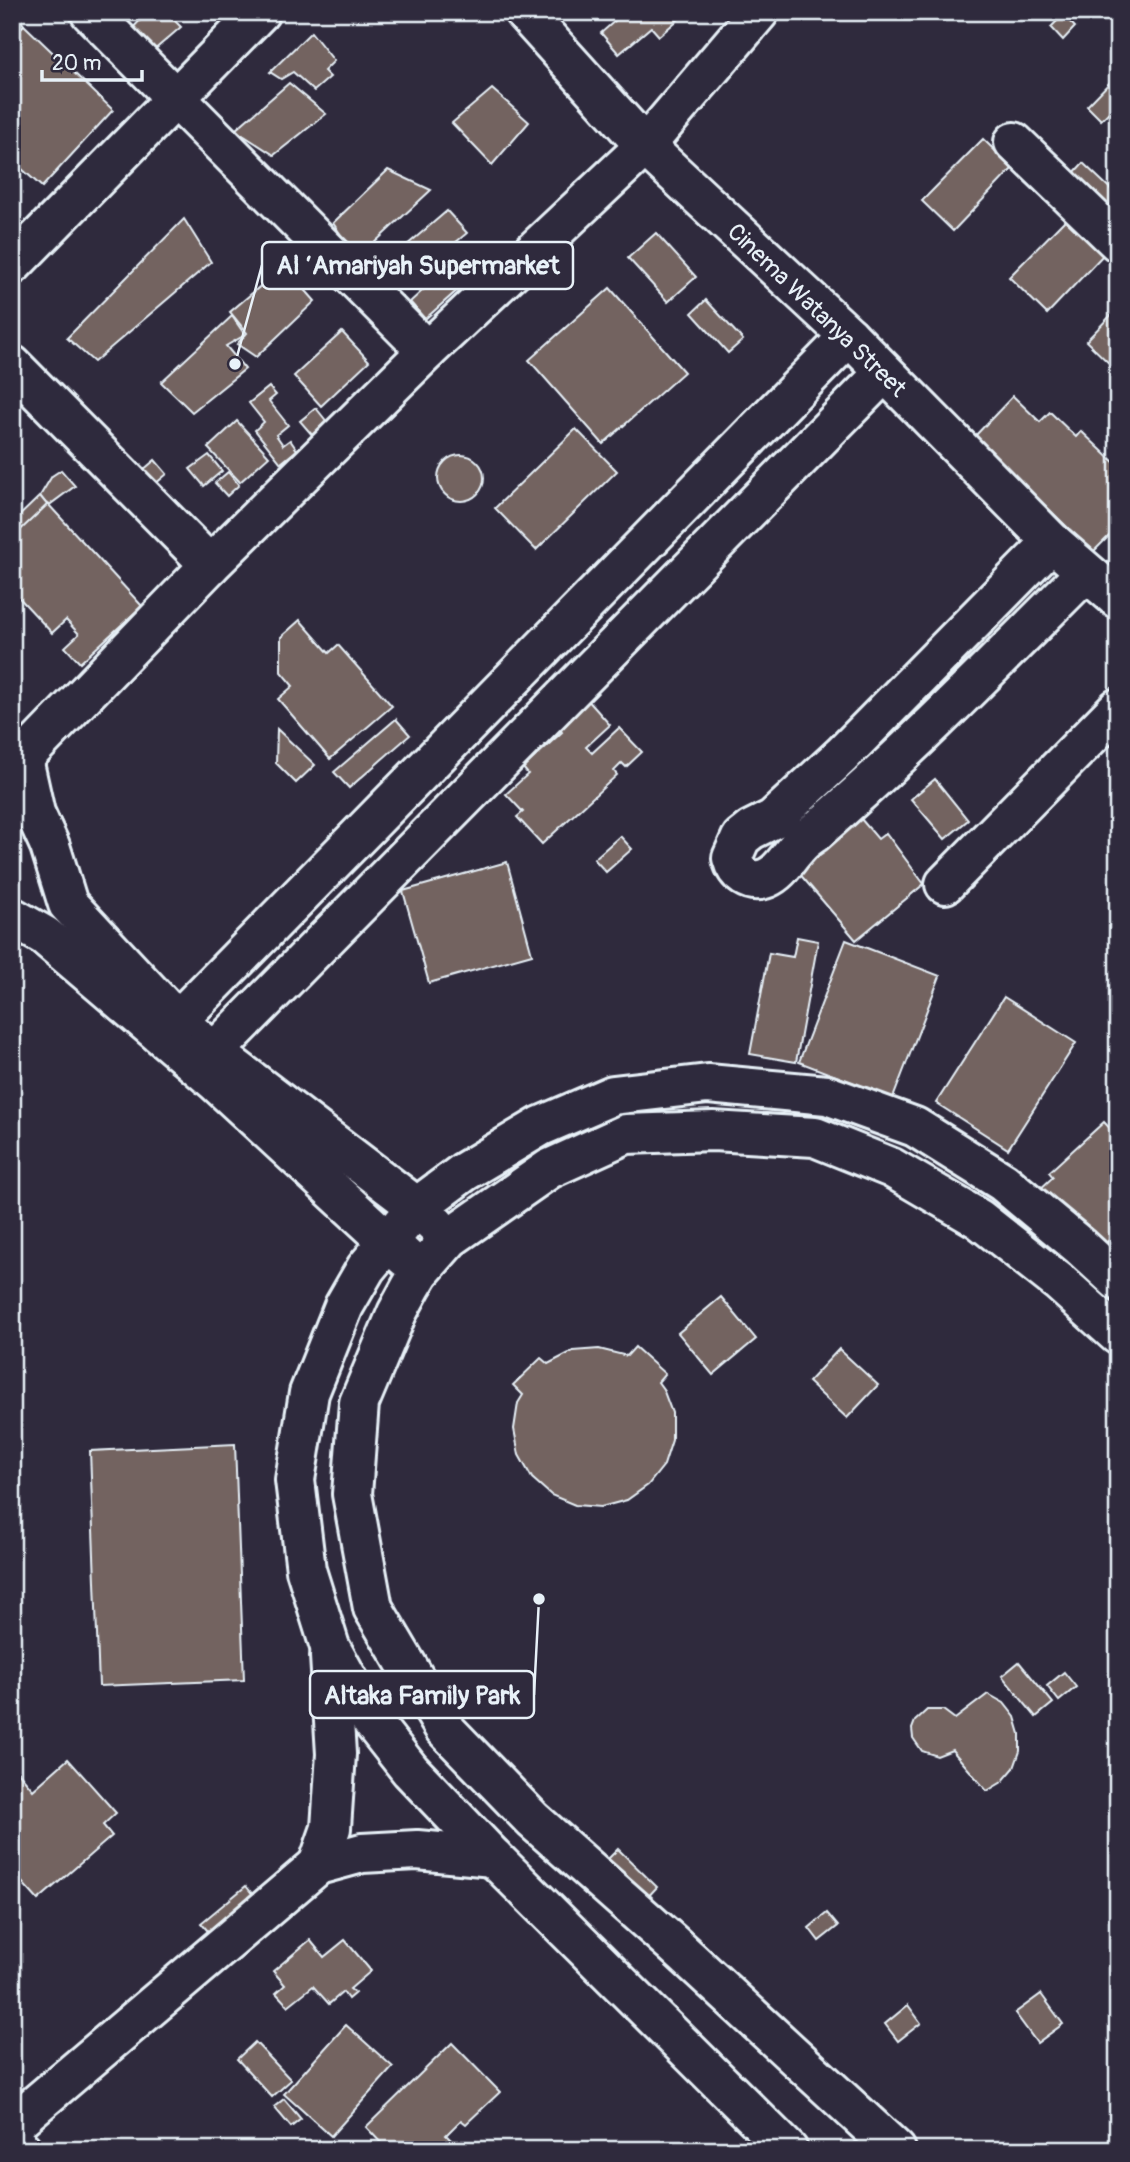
<svg xmlns="http://www.w3.org/2000/svg" width="1130" height="2162" viewBox="0 0 1130 2162" font-family="Pangolin,sans-serif">
  <style>
    .building { fill: #736360; stroke: #e8f1f8; stroke-width: 2 }
    .lines { fill: none; stroke-linecap: round; stroke-linejoin: round }
    .street-casing { stroke: #e8f1f8; stroke-width: 44 }
    .secondary-casing { stroke: #e8f1f8; stroke-width: 44 }
    .street { stroke: #2f2a3d; stroke-width: 38 }
    .secondary { stroke: #2f2a3d; stroke-width: 38 }
    .labels { text-anchor: middle; stroke-width: 5; stroke-linejoin: round; paint-order: stroke }
    .street-label { font-size: 24px; fill: #e8f1f8; stroke: #2f2a3d }
    .leader { fill: none; stroke: #e8f1f8; stroke-width: 2.5 }
    .callout-dot { fill: #e8f1f8; stroke: #2f2a3d; stroke-width: 2.5 }
    .callout { fill: #2f2a3d; stroke: #e8f1f8; stroke-width: 2.5 }
    .callout-label { font-size: 26px; text-anchor: middle; font-weight: bold; fill: #e8f1f8 }
  </style>
  <rect width="100%" height="100%" fill="#2f2a3d"/>
  <filter id="ink" filterUnits="userSpaceOnUse"><feTurbulence type="fractalNoise" baseFrequency=".0143" numOctaves="2"/><feDisplacementMap in="SourceGraphic" scale="14" xChannelSelector="R" yChannelSelector="G"/><feConvolveMatrix kernelMatrix="1 2 1 2 8 2 1 2 1" color-interpolation-filters="sRGB"/></filter>
  <g filter="url(#ink)">
    <!-- building -->
    <g class="building">
      <polygon points="12,12 15,12 24,25 12,37"/>
      <polygon points="148,12 166,12 181,27 145,58 125,36"/>
      <polygon points="625,12 687,12 659,36 651,27 619,54 601,33"/>
      <polygon points="1063,15 1075,27 1063,40 1051,27"/>
      <polygon points="24,25 113,110 42,187 12,160 12,37"/>
      <polygon points="311,32 334,61 324,71 330,77 314,91 293,72 281,79 270,72"/>
      <polygon points="1118,74 1118,103 1101,120 1087,106"/>
      <polygon points="289,83 326,114 274,155 235,130"/>
      <polygon points="492,89 529,122 492,165 452,123"/>
      <polygon points="983,139 1013,168 953,231 922,201"/>
      <polygon points="1083,163 1118,196 1118,224 1070,177"/>
      <polygon points="388,170 431,190 357,259 333,223"/>
      <polygon points="447,211 467,233 419,273 400,251"/>
      <polygon points="1068,217 1105,253 1047,314 1009,277"/>
      <polygon points="184,219 211,262 94,362 67,338"/>
      <polygon points="656,233 696,277 668,302 628,258"/>
      <polygon points="484,245 492,253 458,283 461,287 425,319 410,302 434,280 439,285"/>
      <polygon points="284,266 315,301 256,357 237,344 247,333 230,312"/>
      <polygon points="610,288 684,372 603,444 529,360"/>
      <polygon points="706,300 743,340 728,353 692,313"/>
      <polygon points="1112,314 1118,319 1118,372 1086,341"/>
      <polygon points="232,316 245,335 226,346 245,369 192,412 161,382"/>
      <polygon points="342,332 369,361 321,406 294,376"/>
      <polygon points="269,387 276,395 269,401 288,425 276,435 283,445 290,440 297,450 281,463 255,430 264,422 249,403"/>
      <polygon points="1013,396 1040,422 1050,412 1076,437 1081,431 1118,466 1118,527 1093,552 974,437"/>
      <polygon points="316,408 328,423 313,436 300,421"/>
      <polygon points="237,421 269,456 240,482 208,448"/>
      <polygon points="576,429 617,471 536,550 495,508"/>
      <polygon points="209,455 222,471 204,486 190,469"/>
      <circle cx="461" cy="478" r="23"/>
      <polygon points="155,460 167,474 155,484 143,470"/>
      <polygon points="61,470 75,486 48,506 40,496 52,476"/>
      <polygon points="228,472 239,485 227,496 215,483"/>
      <polygon points="40,496 61,522 12,562 12,523"/>
      <polygon points="48,504 142,606 80,663 65,647 79,634 66,620 52,633 12,590 12,538"/>
      <polygon points="300,620 329,653 338,645 392,706 330,759 278,699 293,686 281,672 281,637"/>
      <polygon points="586,698 610,725 586,747 592,753 619,728 642,752 626,767 622,763 614,771 617,775 542,844 517,817 523,812 506,794 528,774 523,768 562,732 557,725"/>
      <polygon points="396,719 410,735 349,788 334,772"/>
      <polygon points="277,729 315,765 296,783 276,763"/>
      <polygon points="935,779 968,820 945,839 911,799"/>
      <polygon points="861,819 878,839 886,833 924,884 856,940 798,872"/>
      <polygon points="620,836 632,849 606,872 594,859"/>
      <polygon points="507,862 532,954 429,983 403,891"/>
      <polygon points="797,937 818,941 796,1062 750,1054 769,953 793,957"/>
      <polygon points="846,940 940,976 893,1098 799,1062"/>
      <polygon points="1004,997 1076,1043 1008,1149 936,1103"/>
      <polygon points="1104,1122 1118,1137 1118,1232 1094,1254 1038,1191 1053,1177 1049,1172"/>
      <polygon points="721,1297 756,1339 713,1375 678,1333"/>
      <polygon points="635,1347 665,1374 658,1382 663,1389 672,1413 672,1440 664,1465 648,1485 627,1500 601,1507 575,1505 551,1495 532,1478 519,1455 514,1429 518,1403 523,1395 513,1385 541,1358 548,1364 573,1351 599,1349 627,1356"/>
      <polygon points="839,1349 878,1385 847,1418 808,1382"/>
      <polygon points="235,1444 244,1680 99,1686 90,1451"/>
      <polygon points="1019,1662 1053,1703 1036,1717 1002,1676"/>
      <polygon points="1064,1672 1076,1687 1059,1701 1047,1686"/>
      <polygon points="988,1694 1004,1703 1015,1717 1020,1734 1020,1751 1014,1768 1002,1782 987,1791 952,1750 937,1756 922,1751 913,1738 912,1729 915,1721 927,1710 943,1710 955,1719"/>
      <polygon points="68,1759 116,1813 103,1825 112,1836 38,1900 21,1881 12,1888 12,1769 14,1767 33,1790"/>
      <polygon points="618,1849 657,1887 645,1900 605,1862"/>
      <polygon points="246,1886 258,1901 214,1938 201,1923"/>
      <polygon points="827,1913 838,1926 819,1941 809,1928"/>
      <polygon points="310,1940 324,1957 345,1940 371,1971 350,1989 355,1993 348,1999 343,1992 329,2004 313,1986 288,2006 276,1993 285,1985 273,1971"/>
      <polygon points="1041,1994 1063,2024 1037,2043 1015,2013"/>
      <polygon points="908,2005 921,2023 898,2041 885,2024"/>
      <polygon points="346,2025 393,2067 331,2136 284,2094"/>
      <polygon points="255,2042 291,2080 272,2097 237,2059"/>
      <polygon points="452,2043 500,2092 466,2124 461,2120 446,2135 452,2141 442,2150 380,2150 384,2146 366,2127"/>
      <polygon points="284,2099 301,2119 291,2127 274,2107"/>
    </g>
    <g class="lines">
      <!-- street casing -->
      <g class="street-casing">
        <g id="street">
          <polyline points="90,12 427,351"/>
          <polyline points="1014,142 1118,242"/>
          <polyline points="12,265 260,12"/>
          <polyline points="12,365 210,565"/>
          <path d="M1052,542L842,755L773,819L751,830L741,838L732,858C736,874 749,885 767,878C781,872 787,858 797,848C801,843 807,838 813,834C908,752 996,662 1085,573"/>
          <polyline points="23,759 35,813 50,846 68,904 177,1021 214,1052 417,1207 436,1225"/>
          <polyline points="12,770 210,565 427,351 645,146 759,12"/>
          <polyline points="945,884 1118,708"/>
          <polyline points="12,917 45,936 216,1082 406,1258"/>
          <polyline points="177,1021 849,336"/>
          <polyline points="214,1052 884,373"/>
          <polyline points="318,1865 331,1828 336,1754 330,1656"/>
          <polyline points="12,2125 318,1865 362,1853 417,1850 493,1857"/>
          <polyline points="788,2150 493,1857 410,1770 370,1719 330,1647 306,1570 295,1480 309,1393 344,1306 366,1268 417,1207 464,1172 541,1126 613,1095 708,1084 827,1095 915,1127 1003,1182 1081,1247 1118,1281"/>
          <polyline points="896,2150 672,1943 533,1820 444,1728 373,1608 352,1494 359,1403 397,1313 411,1287 420,1272 450,1238 549,1169 626,1134 713,1131 815,1137 892,1168 979,1219 1059,1282 1118,1335"/>
        </g>
      </g>
      <!-- secondary casing -->
      <g class="secondary-casing">
        <g id="secondary">
          <polyline points="524,12 645,146 849,336 1052,542 1118,599"/>
          <polyline points="12,2143 22,2150"/>
        </g>
      </g>
      <!-- street -->
      <use href="#street" class="street"/>
      <!-- secondary -->
      <use href="#secondary" class="secondary"/>
    </g>
  </g>
  <g class="labels">
    <!-- street labels -->
    <g class="street-label">
      <text transform="translate(817 310) rotate(44)" y="8">Cinema Watanya Street</text>
    </g>
  </g>
  <!-- callouts -->
  <path class="leader" d="M235 364L262 265M539 1599L534 1695"/>
  <g class="callout-dot">
    <circle cx="235" cy="364" r="7"/>
    <circle cx="539" cy="1599" r="7"/>
  </g>
  <g class="callout">
    <rect x="262" y="242" width="311" height="47" rx="7"/>
    <rect x="310" y="1671" width="224" height="47" rx="7"/>
  </g>
  <g class="callout-label">
    <text x="418" y="274">Al ‘Amariyah Supermarket</text>
    <text x="422" y="1704">Altaka Family Park</text>
  </g>
  <!-- margin -->
  <rect width="1130" height="2162" fill="none" stroke="#2f2a3d" stroke-width="42"/>
  <rect x="21" y="21" width="1088" height="2120" fill="none" stroke="#e8f1f8" stroke-width="2.5" filter="url(#ink)"/>
  <!-- scale -->
  <path d="M42 70v10h100v-10" fill="none" stroke="#e8f1f8" stroke-width="3.5"/>
  <text x="52" y="70" font-size="21" fill="#e8f1f8" stroke="#2f2a3d" stroke-width="5" paint-order="stroke">20 m</text>
</svg>
